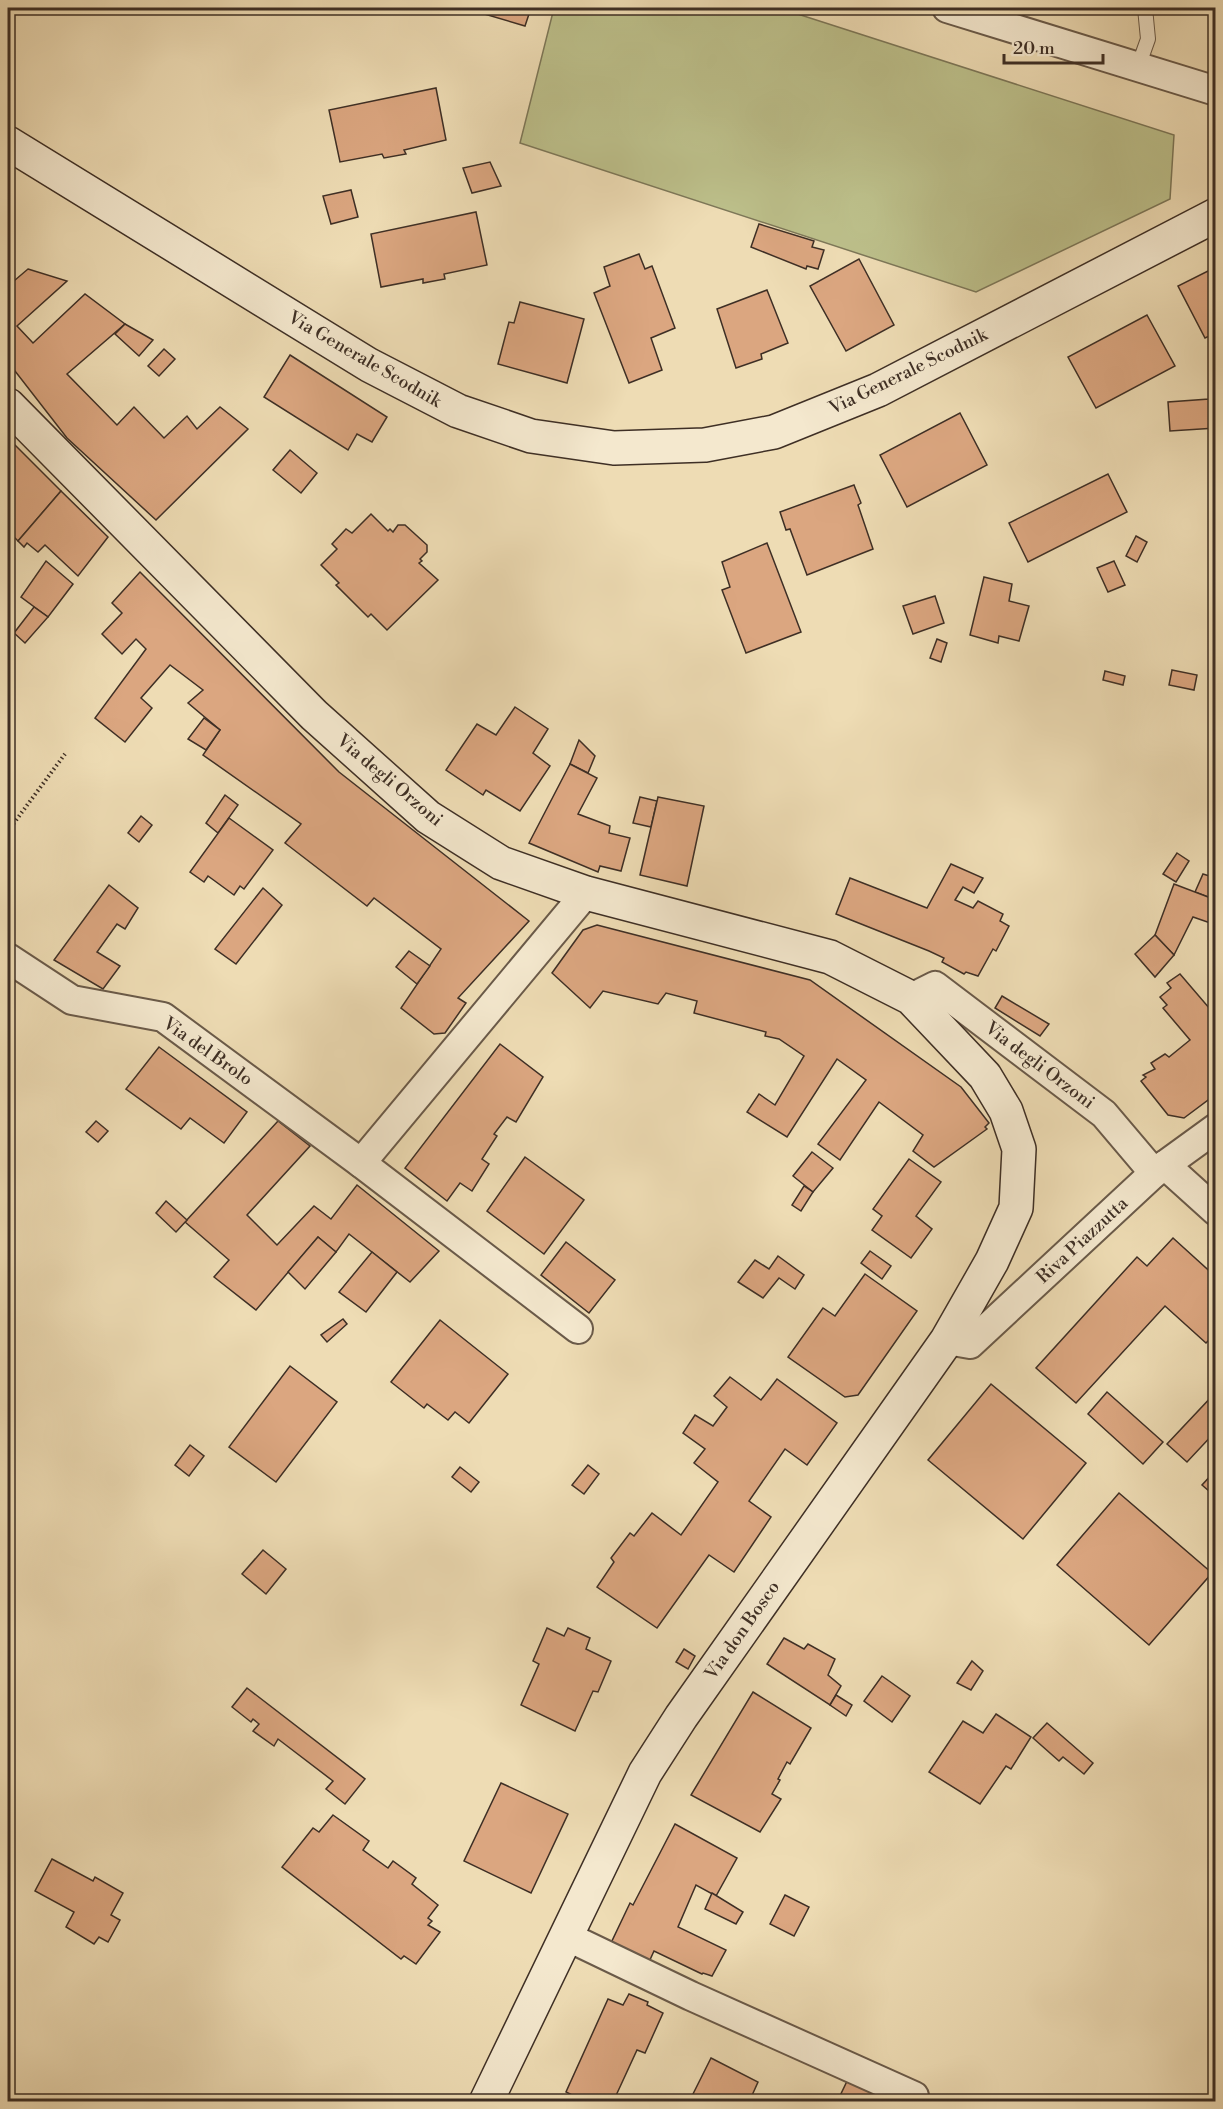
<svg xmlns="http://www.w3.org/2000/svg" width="1223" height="2109" viewBox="0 0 1223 2109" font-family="'Libre Bodoni',serif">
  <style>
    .pitch { fill: #bcbf8a; stroke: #7d7758; stroke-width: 1.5 }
    .building { fill: #dba680; stroke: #3e2f25; stroke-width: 1.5 }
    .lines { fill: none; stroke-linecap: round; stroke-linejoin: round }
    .lane-casing { stroke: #6a5a49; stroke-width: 16 }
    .street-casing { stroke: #6a5a49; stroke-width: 32 }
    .secondary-casing { stroke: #3e2f25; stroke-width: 36 }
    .path { stroke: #3e2f25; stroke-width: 4; stroke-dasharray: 1.5 3; stroke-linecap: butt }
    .lane { stroke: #f4e8ce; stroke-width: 14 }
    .street { stroke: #f4e8ce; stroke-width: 28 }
    .secondary { stroke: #f4e8ce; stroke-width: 33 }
    .labels { text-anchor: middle; stroke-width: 4.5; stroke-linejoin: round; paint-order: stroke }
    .street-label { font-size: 18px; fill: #3e2f25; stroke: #f4e8ce }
  </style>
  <rect width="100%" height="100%" fill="#eedcb4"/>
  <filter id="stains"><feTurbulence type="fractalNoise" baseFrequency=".00333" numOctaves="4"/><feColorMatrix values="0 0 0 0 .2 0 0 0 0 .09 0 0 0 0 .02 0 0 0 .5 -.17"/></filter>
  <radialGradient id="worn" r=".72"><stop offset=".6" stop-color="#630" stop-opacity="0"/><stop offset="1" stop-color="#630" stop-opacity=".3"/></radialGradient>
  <!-- pitch -->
  <polygon class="pitch" points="554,8 779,8 1174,135 1170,199 976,292 520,143"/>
  <!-- building -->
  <g class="building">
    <polygon points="464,8 531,8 525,26"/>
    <polygon points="436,88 446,140 404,150 406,154 384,158 382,154 340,162 329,110"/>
    <polygon points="490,162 501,186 472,193 463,168"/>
    <polygon points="351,190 358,217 331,224 323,196"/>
    <polygon points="476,212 487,265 444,274 445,279 423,283 423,279 381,287 371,234"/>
    <polygon points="759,224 814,241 812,247 824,250 818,269 807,266 806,269 751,247"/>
    <polygon points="639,254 645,269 652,266 675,328 651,338 662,370 629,383 594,293 610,286 604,267"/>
    <polygon points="859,259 894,325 846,351 810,286"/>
    <polygon points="1216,267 1216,333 1205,338 1178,286"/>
    <polygon points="28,269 67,281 17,326 33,343 85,294 125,324 67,374 117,425 134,407 164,438 187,416 197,429 220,407 248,429 156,520 67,438 8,362 8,286"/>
    <polygon points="767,290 788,343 761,354 762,359 736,368 717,309"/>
    <polygon points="520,302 584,319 567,383 498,364 509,322 514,323"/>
    <polygon points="1147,315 1175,366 1096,408 1068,357"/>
    <polygon points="125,324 153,340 139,356 115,334"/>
    <polygon points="164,349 175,359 159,376 148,366"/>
    <polygon points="290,355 387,417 372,442 357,434 348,450 264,397"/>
    <polygon points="1216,382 1216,428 1170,431 1168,402 1209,399"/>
    <polygon points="960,413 987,465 907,507 880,455"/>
    <polygon points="8,438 61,491 18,541 8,531"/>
    <polygon points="290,450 317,473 301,493 273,470"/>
    <polygon points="1108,474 1127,512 1028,562 1009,523"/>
    <polygon points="854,485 861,503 858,505 873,549 807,575 790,529 786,530 780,512"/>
    <polygon points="61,491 108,537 78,576 45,545 38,552 27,543 24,547 18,541"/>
    <polygon points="371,514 388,531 390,529 393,532 398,525 405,525 427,545 427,552 420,559 422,561 419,563 438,580 387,630 371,614 368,617 336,585 339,583 321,565 337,549 332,544 346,529 352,533"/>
    <polygon points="1136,536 1147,542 1137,562 1126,556"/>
    <polygon points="767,543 801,632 746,653 722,590 730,587 722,562"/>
    <polygon points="46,561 73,584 48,617 21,597"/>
    <polygon points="1114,561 1125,585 1108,592 1097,568"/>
    <polygon points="140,572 339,772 529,921 458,998 466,1003 445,1033 434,1034 401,1008 441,949 374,898 367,906 285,843 301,824 203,755 220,730 188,703 203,690 170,665 141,698 152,708 125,742 95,718 146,649 136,639 122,654 102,634 122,613 112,603"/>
    <polygon points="984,577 1012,584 1009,601 1029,606 1019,641 999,636 998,643 970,635"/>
    <polygon points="935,596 944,623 913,634 903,606"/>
    <polygon points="34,607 48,617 25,643 14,633"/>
    <polygon points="937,639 947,643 941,662 930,658"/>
    <polygon points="1172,670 1197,675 1194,690 1169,685"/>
    <polygon points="1105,671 1125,676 1123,685 1103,680"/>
    <polygon points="515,707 548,729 533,753 550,766 520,811 486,790 483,795 446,770 477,724 496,735"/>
    <polygon points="204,718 220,730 206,750 188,739"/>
    <polygon points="579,740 595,756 588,773 570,764"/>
    <polygon points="570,764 597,778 578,814 610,826 609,833 630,838 621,871 600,866 598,872 529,843"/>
    <polygon points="225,795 238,805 218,833 206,823"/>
    <polygon points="640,797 657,801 651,827 633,823"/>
    <polygon points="658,797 704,806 687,886 640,875"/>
    <polygon points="141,816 152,825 139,842 128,833"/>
    <polygon points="229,818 273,850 244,889 240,886 234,895 208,876 204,882 190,872"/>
    <polygon points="1177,853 1189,861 1176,882 1163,874"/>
    <polygon points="951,864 983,878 974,893 963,887 955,900 973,908 978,901 1003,914 1000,921 1009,926 996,951 993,949 978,976 966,972 964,974 942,962 944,958 929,951 836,914 850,878 927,908"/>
    <polygon points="1203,874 1216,878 1216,900 1195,892"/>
    <polygon points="1174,884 1216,900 1216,925 1193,917 1174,955 1155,935"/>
    <polygon points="109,885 138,908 125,929 117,924 97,952 120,966 103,989 54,960"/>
    <polygon points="263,888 282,905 236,964 215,949"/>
    <polygon points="597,925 810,980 961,1087 989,1123 985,1127 987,1129 934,1167 913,1151 923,1135 879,1102 840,1160 818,1144 866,1080 837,1059 787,1137 747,1112 759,1094 775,1105 804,1056 779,1039 765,1036 766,1032 694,1013 697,1001 666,993 658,1004 603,991 590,1008 552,973 583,930"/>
    <polygon points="1155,935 1174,955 1155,977 1135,954"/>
    <polygon points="409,951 430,966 417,984 396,967"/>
    <polygon points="1180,974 1216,1016 1216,1094 1184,1118 1168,1115 1141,1081 1146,1077 1143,1075 1155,1069 1151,1063 1165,1054 1169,1057 1190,1040 1163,1008 1167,1005 1160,997 1171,988 1167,983"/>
    <polygon points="1002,996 1049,1024 1040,1036 995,1008"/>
    <polygon points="500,1044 543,1077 516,1122 507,1117 494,1134 497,1136 482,1159 489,1164 472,1191 460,1183 447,1201 405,1168"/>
    <polygon points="159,1047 247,1112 224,1143 190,1118 181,1129 126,1089"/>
    <polygon points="96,1121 108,1131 98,1142 86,1132"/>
    <polygon points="278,1121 310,1146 247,1215 277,1245 314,1206 331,1219 357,1185 439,1251 410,1282 349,1234 336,1252 318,1237 256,1310 214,1277 229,1260 185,1222"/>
    <polygon points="812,1152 833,1168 813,1192 793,1176"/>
    <polygon points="525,1157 584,1200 544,1254 487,1211"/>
    <polygon points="909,1159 941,1182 916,1216 932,1229 911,1258 872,1230 882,1216 873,1209"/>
    <polygon points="804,1186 813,1192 801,1211 792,1205"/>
    <polygon points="166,1201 187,1220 176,1232 156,1213"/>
    <polygon points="318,1237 336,1252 305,1289 288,1272"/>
    <polygon points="1173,1238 1216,1277 1216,1333 1206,1343 1165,1306 1076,1403 1036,1368 1137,1257 1147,1266"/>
    <polygon points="566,1242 615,1280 589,1313 541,1275"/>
    <polygon points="870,1251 891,1266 882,1279 861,1263"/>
    <polygon points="372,1252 397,1272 366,1312 339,1292"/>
    <polygon points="778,1256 804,1275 795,1289 779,1278 763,1298 738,1282 755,1260 769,1269"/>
    <polygon points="865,1274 917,1311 858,1395 845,1397 788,1357 823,1308 835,1316"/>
    <polygon points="343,1319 347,1324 327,1342 321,1335"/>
    <polygon points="440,1320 508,1374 469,1423 455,1412 448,1420 427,1404 424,1408 391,1382"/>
    <polygon points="290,1366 337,1402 276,1482 229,1447"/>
    <polygon points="730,1377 761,1400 777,1379 837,1423 807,1465 785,1449 749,1501 771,1517 734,1572 709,1555 657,1628 597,1587 614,1562 611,1558 630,1533 634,1536 652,1513 681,1535 718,1482 694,1463 705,1449 683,1433 695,1415 713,1426 727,1407 714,1396"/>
    <polygon points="991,1384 1086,1463 1023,1539 928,1460"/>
    <polygon points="1107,1392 1163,1442 1143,1464 1088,1414"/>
    <polygon points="1216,1392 1216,1431 1187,1462 1167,1444"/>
    <polygon points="190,1445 204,1456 189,1476 175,1465"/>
    <polygon points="588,1465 599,1474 584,1494 572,1485"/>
    <polygon points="460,1467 479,1482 471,1492 452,1477"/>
    <polygon points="1216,1470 1216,1497 1202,1485"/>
    <polygon points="1119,1493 1212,1573 1149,1645 1057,1565"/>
    <polygon points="263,1550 286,1569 266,1594 242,1574"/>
    <polygon points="547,1628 564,1636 568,1628 590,1638 586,1649 611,1661 598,1692 593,1691 575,1731 521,1705 539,1664 533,1661"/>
    <polygon points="784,1638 804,1649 808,1644 835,1659 828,1675 841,1686 830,1705 767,1664"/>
    <polygon points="684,1649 695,1656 688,1669 676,1662"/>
    <polygon points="972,1661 983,1671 971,1690 957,1683"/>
    <polygon points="882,1676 910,1696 892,1722 864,1701"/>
    <polygon points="247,1688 365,1779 345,1804 326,1789 333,1781 278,1739 274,1746 253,1731 259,1724 253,1719 251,1722 232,1707"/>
    <polygon points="753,1692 811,1728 790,1764 787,1762 778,1779 780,1780 772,1794 781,1799 760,1832 691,1795"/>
    <polygon points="836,1695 852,1705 846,1716 830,1705"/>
    <polygon points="996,1714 1031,1737 1011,1769 1006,1766 980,1804 929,1772 963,1721 983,1733"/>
    <polygon points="1047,1723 1093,1763 1084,1774 1063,1757 1059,1761 1033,1738"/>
    <polygon points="501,1783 568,1814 531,1893 464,1861"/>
    <polygon points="333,1815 369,1841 363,1850 388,1868 393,1861 416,1878 412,1884 438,1905 428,1918 432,1921 428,1925 440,1932 416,1964 404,1956 401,1959 282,1867 313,1828 319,1832"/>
    <polygon points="675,1824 737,1858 716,1896 696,1885 678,1927 726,1950 712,1976 703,1973 702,1974 654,1951 649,1962 611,1943 630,1903 633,1905"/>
    <polygon points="52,1859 93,1881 95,1877 123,1893 111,1915 120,1920 108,1942 99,1937 94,1944 66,1927 74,1912 35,1891"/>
    <polygon points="712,1893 743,1912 736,1924 705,1909"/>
    <polygon points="785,1895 809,1907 794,1936 770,1924"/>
    <polygon points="629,1994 648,2002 647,2005 663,2013 645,2053 637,2050 613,2102 586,2102 566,2092 608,1999 623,2005"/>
    <polygon points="711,2058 758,2082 749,2102 689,2102"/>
    <polygon points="850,2075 906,2102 837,2102"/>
  </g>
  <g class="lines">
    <!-- lane casing -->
    <g class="lane-casing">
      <polyline id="lane" points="1138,67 1148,39 1145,8"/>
    </g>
    <!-- street casing -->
    <g class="street-casing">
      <g id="street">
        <polyline points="947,8 1216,91"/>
        <polyline points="8,958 72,1000 163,1017 361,1163 578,1329"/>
        <polyline points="911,998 935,986 1104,1114 1154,1173"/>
        <polyline points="361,1163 586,893"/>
        <polyline points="1165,1165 1216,1211"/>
        <polyline points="947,1340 970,1344 1154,1173 1216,1128"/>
        <polyline points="566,1936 691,1996 914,2096 915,2102"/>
      </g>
    </g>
    <!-- secondary casing -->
    <g class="secondary-casing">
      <g id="secondary">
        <polyline points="8,143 369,365 458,411 531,436 614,448 705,445 774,432 878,390 1216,215"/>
        <polyline points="8,405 314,715 428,817 501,863 586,893 830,957 911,998 985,1076 1006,1111 1019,1149 1016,1208 992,1261 947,1340 681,1717 645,1773 486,2102"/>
      </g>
    </g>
    <!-- path -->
    <polyline class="path" points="8,831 65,754"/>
    <!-- lane -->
    <use href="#lane" class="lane"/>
    <!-- street -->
    <use href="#street" class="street"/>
    <!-- secondary -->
    <use href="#secondary" class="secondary"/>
  </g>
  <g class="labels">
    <!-- street labels -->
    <g class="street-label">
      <text transform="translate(365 359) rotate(30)" y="6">Via Generale Scodnik</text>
      <text transform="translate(908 371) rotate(-26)" y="6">Via Generale Scodnik</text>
      <text transform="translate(390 780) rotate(40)" y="6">Via degli Orzoni</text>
      <text transform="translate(208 1051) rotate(35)" y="6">Via del Brolo</text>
      <text transform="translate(1040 1065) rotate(37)" y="6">Via degli Orzoni</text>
      <text transform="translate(1082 1240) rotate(-43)" y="6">Riva Piazzutta</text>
      <text transform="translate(742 1630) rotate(-55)" y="6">Via don Bosco</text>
    </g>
  </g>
  <!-- margin -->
  <rect width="1223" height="2109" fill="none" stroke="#eedcb4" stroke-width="30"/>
  <rect x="9" y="9" width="1205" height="2091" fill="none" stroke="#3e2f25" stroke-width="3"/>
  <rect x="15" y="15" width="1193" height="2079" fill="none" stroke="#3e2f25" stroke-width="1.5"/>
  <!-- scale -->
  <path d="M1004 54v9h99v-9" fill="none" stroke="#3e2f25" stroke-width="3"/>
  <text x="1013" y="54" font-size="18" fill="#3e2f25" stroke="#f4e8ce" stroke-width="4.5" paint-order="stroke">20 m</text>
  <rect width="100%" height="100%" filter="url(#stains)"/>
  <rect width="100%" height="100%" fill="url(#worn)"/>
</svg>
